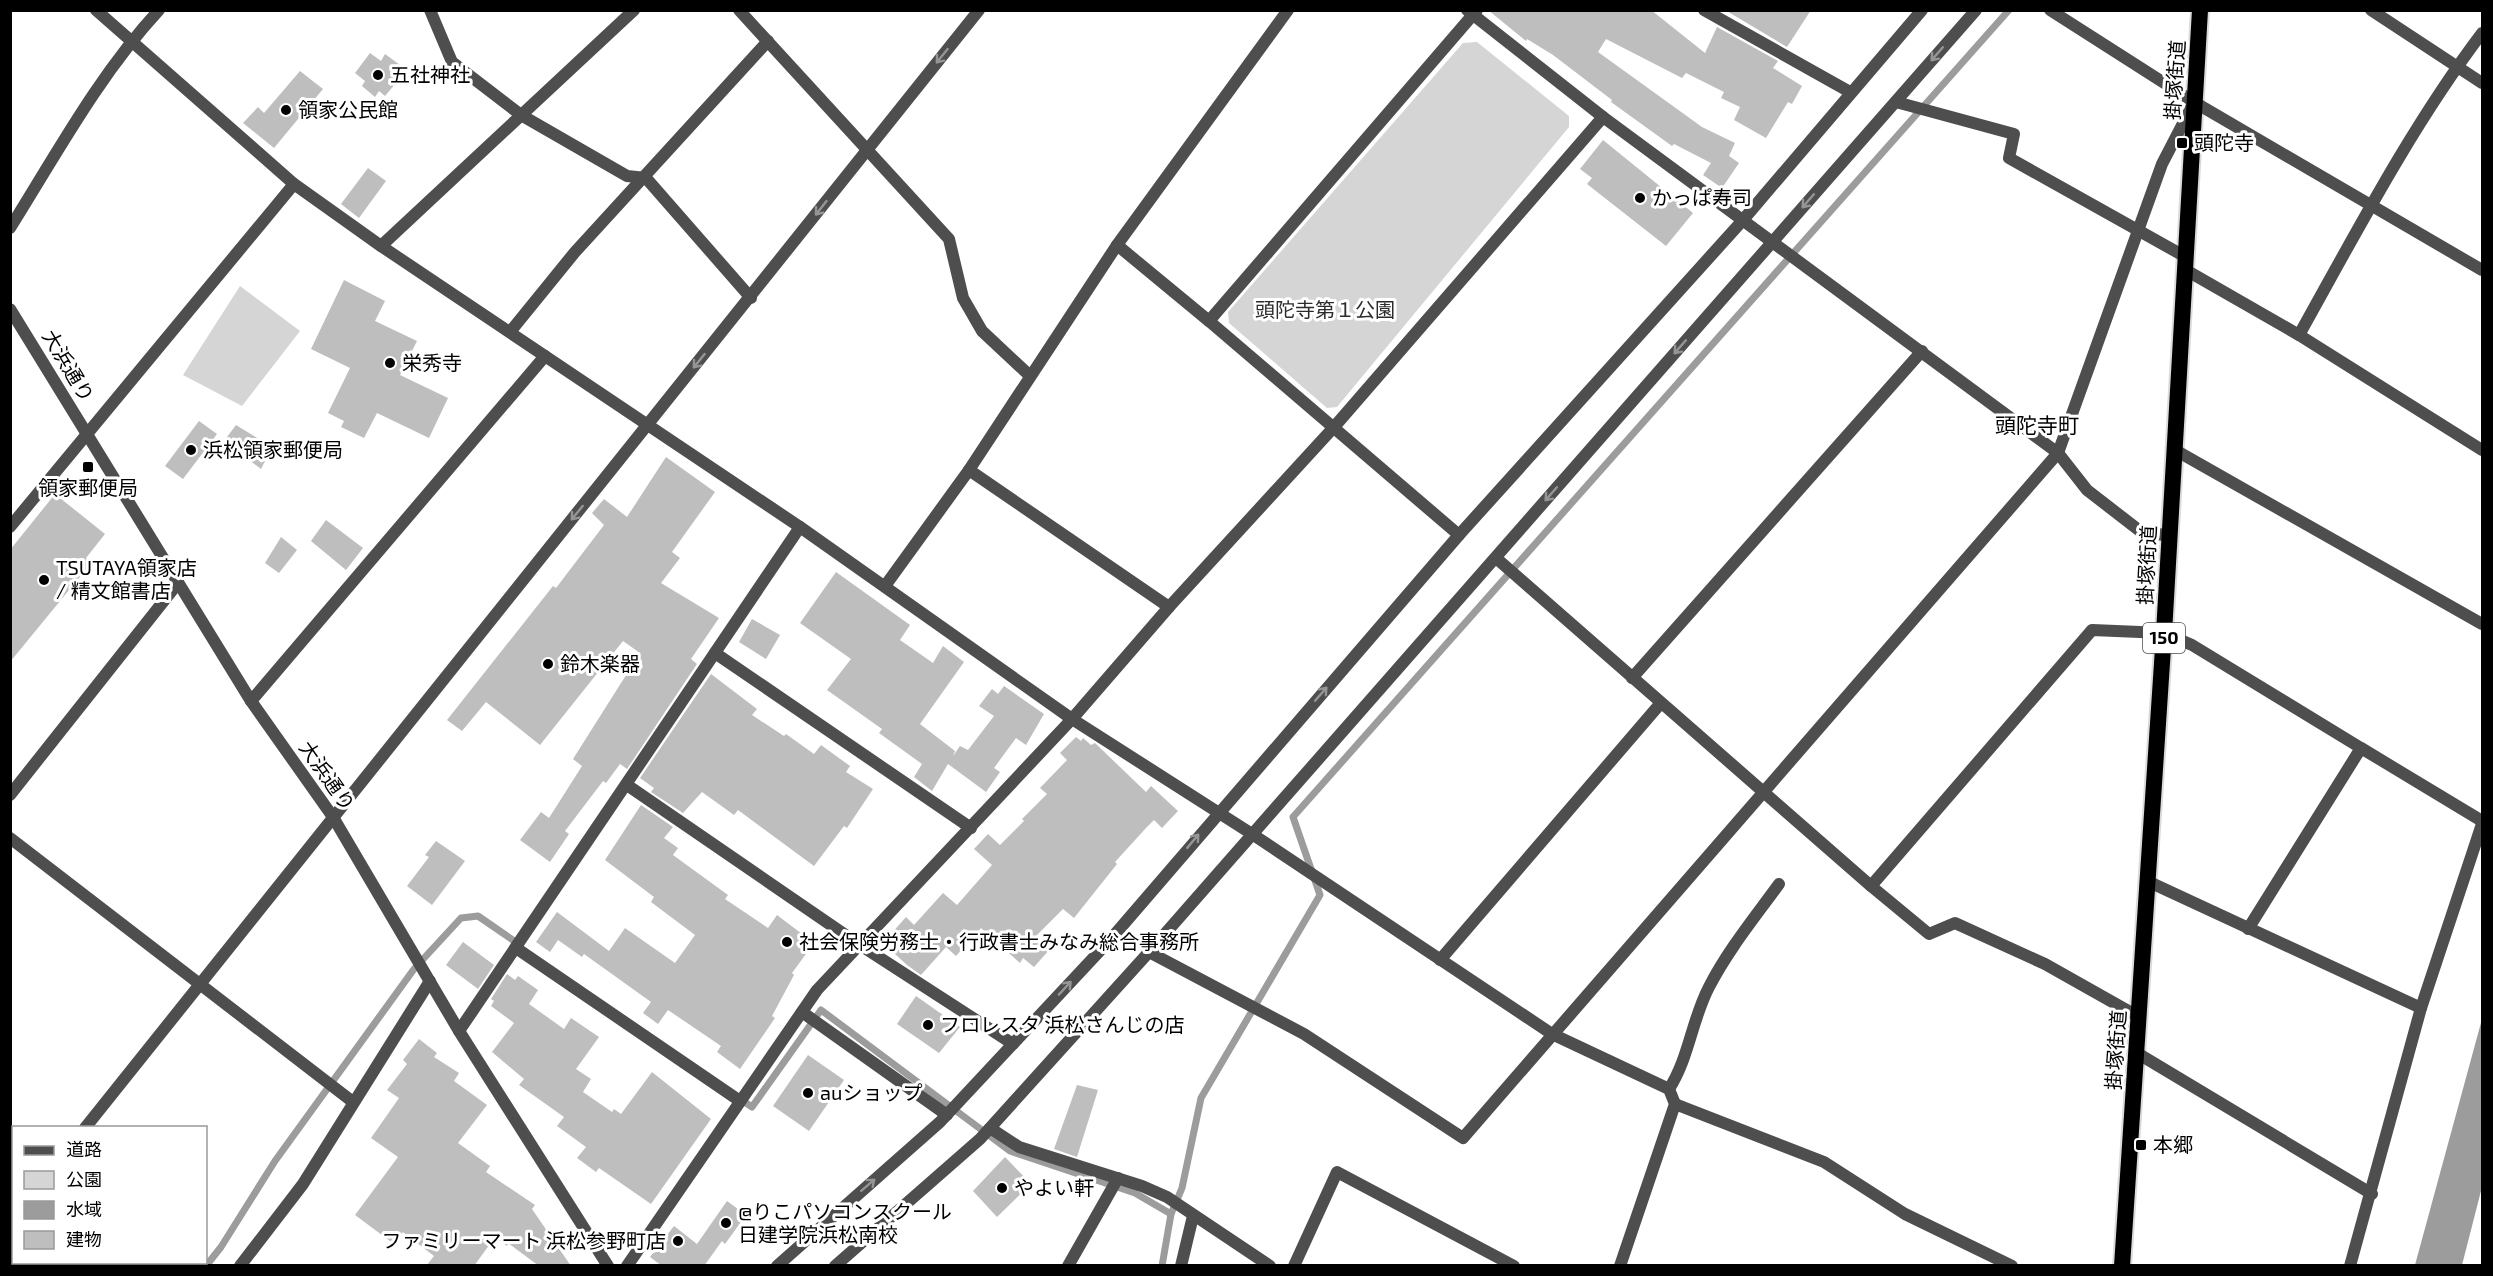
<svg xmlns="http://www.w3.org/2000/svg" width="2493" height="1276" viewBox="0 0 2493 1276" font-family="'Exo 2','Noto Sans JP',sans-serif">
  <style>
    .green { fill: #d5d5d5 }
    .water { fill: #9c9c9c }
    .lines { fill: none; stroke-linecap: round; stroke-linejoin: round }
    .stream { stroke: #9c9c9c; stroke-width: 7 }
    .building { fill: #bebebe }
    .trunk-casing { stroke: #dbdbdb; stroke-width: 20 }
    .minor { stroke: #4e4e4e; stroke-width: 12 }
    .tertiary { stroke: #4e4e4e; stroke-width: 12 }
    .trunk { stroke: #000; stroke-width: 16 }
    .oneway { stroke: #959595 }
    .poi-dot { fill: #000; stroke: #fff; stroke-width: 2 }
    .labels { text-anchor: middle; stroke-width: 6; stroke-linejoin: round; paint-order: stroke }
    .shield { fill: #fff; stroke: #4c4c4c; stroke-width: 1.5 }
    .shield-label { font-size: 18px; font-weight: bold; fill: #000 }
    .poi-label { font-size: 20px; fill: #000; stroke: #fff; text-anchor: start }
    .street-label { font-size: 20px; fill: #000; stroke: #fff }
    .park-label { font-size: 20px; fill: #2c2c2c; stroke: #fff }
    .neighbourhood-label { font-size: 21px; fill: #000; stroke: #fff }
  </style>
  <rect width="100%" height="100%" fill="#fff"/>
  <!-- green -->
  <g class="green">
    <polygon points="1477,42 1569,116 1569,127 1337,407 1327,408 1229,323 1228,312 1463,43"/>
    <polygon points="240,286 300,331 242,406 183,375"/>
  </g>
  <!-- water -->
  <polygon class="water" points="2482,1019 2482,1187 2462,1265 2415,1265"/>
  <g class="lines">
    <!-- stream -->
    <g class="stream">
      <polyline points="740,1099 752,1107 821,1010 1010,1151 1135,1193 1171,1214"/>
      <polyline points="206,1266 221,1247 275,1161 414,969 461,918 478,916 520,945"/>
      <polyline points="1162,1266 1171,1214 1182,1188 1201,1098 1320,895 1293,817 2009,10"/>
    </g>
  </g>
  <!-- building -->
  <g class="building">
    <polygon points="1488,10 1651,10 1705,53 1717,27 1778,61 1773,68 1802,86 1792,104 1788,102 1766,138 1734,120 1740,107 1721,98 1724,92 1686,73 1682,78 1606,39 1598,52 1702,127 1735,143 1729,156 1739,163 1722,188 1703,175 1711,163 1674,144 1672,146 1611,102 1612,100 1553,55 1527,39 1526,41"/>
    <polygon points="1725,10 1811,10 1787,47"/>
    <polygon points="370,53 381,61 385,54 400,65 396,72 401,77 385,96 379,91 375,97 362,86 365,81 355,73"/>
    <polygon points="300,71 323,89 274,148 243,123 258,107 264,113"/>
    <polygon points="1603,140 1693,213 1666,246 1587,184 1592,178 1580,169"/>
    <polygon points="368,168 386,181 359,218 341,204"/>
    <polygon points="344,280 385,301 375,321 417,341 400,375 448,398 429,438 377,413 364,438 341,427 344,421 328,413 350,368 311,349"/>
    <polygon points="199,421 217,434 183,479 165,466"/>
    <polygon points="236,425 272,447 261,469 224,441"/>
    <polygon points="666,457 715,492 672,552 680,558 661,583 719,618 691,659 697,664 627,769 620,764 606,783 603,781 565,831 569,834 550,862 520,840 541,812 549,818 582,766 573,759 640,653 623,641 540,745 486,702 462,731 447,720 553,586 556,588 604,525 592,513 604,499 627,517"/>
    <polygon points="55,494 105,534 86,558 92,562 10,662 10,550"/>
    <polygon points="326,520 363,548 346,570 311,541"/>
    <polygon points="281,537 297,550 279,573 265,563"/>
    <polygon points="836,572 910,625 900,640 933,663 943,646 964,662 920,724 955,751 953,756 960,746 968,750 994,716 979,706 992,689 998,694 1004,686 1044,714 1026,745 1016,738 994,768 1000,772 986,792 948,764 932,791 914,777 922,764 879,733 882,729 827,690 851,659 800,623"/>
    <polygon points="752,619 780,635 766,659 739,642"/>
    <polygon points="711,674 757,709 752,715 784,736 786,734 814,754 821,745 850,766 846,772 873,789 847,828 844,826 814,866 738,810 734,815 702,792 683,813 651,792 654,788 640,778"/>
    <polygon points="1076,737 1081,741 1083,738 1091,745 1095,743 1146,792 1151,786 1178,811 1162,828 1154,820 1146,828 1115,862 1117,864 1074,918 1063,909 1035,937 1050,949 1034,967 1023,958 1020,963 981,928 956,956 946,947 921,975 907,965 883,943 906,917 914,925 943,893 957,905 992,865 974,849 988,834 1000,845 1024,821 1022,819 1047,794 1040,788 1067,760 1060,753"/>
    <polygon points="641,805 673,827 664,838 678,848 673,855 728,895 725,899 768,928 777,915 814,943 792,973 794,975 772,1016 775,1018 740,1069 717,1052 721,1046 668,1010 658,1024 643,1013 651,1002 584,954 582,957 558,940 550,952 536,942 557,912 609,951 625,928 675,963 695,935 651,902 654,897 605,860"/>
    <polygon points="436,841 465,861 432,905 407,886 429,857 425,855"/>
    <polygon points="463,942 494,965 478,989 446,965"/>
    <polygon points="507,974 515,980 518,976 538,990 529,1004 564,1029 571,1018 599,1037 576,1069 591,1079 583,1092 612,1112 614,1109 621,1114 652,1072 711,1119 651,1204 599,1168 596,1172 577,1158 586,1147 557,1126 564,1117 519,1085 524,1079 492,1052 514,1023 491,1006 494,1001 491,999"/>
    <polygon points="916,996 960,1027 939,1053 897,1024"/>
    <polygon points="419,1039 437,1053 434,1057 459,1073 454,1081 487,1105 458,1143 490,1166 486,1172 535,1205 532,1209 571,1266 539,1266 508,1243 507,1246 495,1237 474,1266 426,1266 434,1256 403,1232 394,1244 355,1215 398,1157 371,1138 399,1098 387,1090 407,1064 403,1060"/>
    <polygon points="808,1055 844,1080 809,1131 773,1106"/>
    <polygon points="1077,1085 1098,1090 1077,1157 1054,1149"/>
    <polygon points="1005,1157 1031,1184 997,1217 973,1191"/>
    <polygon points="727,1201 746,1215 725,1244 722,1241 704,1266 662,1266 650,1257 674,1226 697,1244"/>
  </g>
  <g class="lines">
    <!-- trunk casing -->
    <g class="trunk-casing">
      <polyline id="trunk" points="2122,1266 2164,633 2200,10"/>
    </g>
    <!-- minor -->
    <g class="minor">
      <polyline points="96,10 294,184 381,246 800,527 1072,719 1252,834 1552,1034 1669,1089 1675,1104 1620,1266"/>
      <polyline points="430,10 452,62 521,115 627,176 646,178 751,298"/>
      <polyline points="739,10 949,239 963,298 982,331 1029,375"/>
      <polyline points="1467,10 1603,117 2058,453 2087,490 2140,531 2170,536"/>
      <polyline points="1704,10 1850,92"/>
      <polyline points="2050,10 2194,102 2482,270"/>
      <polyline points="2371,10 2482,83"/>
      <polyline points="1896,102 2014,134 2009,158 2184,256"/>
      <path d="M10,228C57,153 99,75 159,10"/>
      <polyline points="1117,245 1209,321"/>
      <polyline points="381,246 634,10"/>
      <polyline points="510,332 575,252 768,41"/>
      <path d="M2299,335C2356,233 2411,127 2482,33"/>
      <polyline points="2175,450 2482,624"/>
      <polyline points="969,470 1169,607"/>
      <polyline points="10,527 294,184"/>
      <polyline points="1459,535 1209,321 1477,10"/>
      <polyline points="1496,558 1871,886 2092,630 2164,633 2192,645 2361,748"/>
      <polyline points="885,586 969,470 1117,245 1288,10"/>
      <polyline points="715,653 971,828"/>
      <polyline points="1632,678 1922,351"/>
      <polyline points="251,701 545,356"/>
      <polyline points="627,785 860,945 1013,1044"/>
      <polyline points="10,795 178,583"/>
      <polyline points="10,838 353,1102"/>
      <polyline points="2147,881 2421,1008"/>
      <polyline points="1871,886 1929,934 1955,923 2045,964 2139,1017"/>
      <polyline points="2248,929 2361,748 2482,821"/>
      <polyline points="516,948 740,1101"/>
      <polyline points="1149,952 1304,1034 1463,1138 2058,453 2162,164 2192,106"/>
      <polyline points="1440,960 1660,704"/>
      <polyline points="802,1012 947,1115"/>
      <polyline points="459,1031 800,527"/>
      <polyline points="2137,1053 2372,1194"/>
      <path d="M1669,1089C1689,1058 1692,1019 1709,987C1728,950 1755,917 1779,884"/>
      <polyline points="1675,1104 1824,1162 1905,1214 2012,1266"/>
      <polyline points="85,1128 979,10"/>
      <polyline points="990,1128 1019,1147 1142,1186 1167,1197 1270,1266"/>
      <polyline points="10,1221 14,1217"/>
      <polyline points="627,1266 817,990 1072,719 1169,607 1335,426 1603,117"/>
      <polyline points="1068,1266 1118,1178"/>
      <polyline points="1181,1266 1193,1216"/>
      <polyline points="1294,1266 1337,1172 1514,1266"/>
      <polyline points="2350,1266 2421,1008 2482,824"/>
    </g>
    <!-- tertiary -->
    <g class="tertiary">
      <polyline points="2184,269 2299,335 2482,450"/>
      <polyline points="10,309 251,701 333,817 459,1031 608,1266"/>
      <polyline points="240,1266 303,1184 430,981"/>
      <polyline points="777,1266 940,1122 1110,940 1459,535 1743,220 1922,10"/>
      <polyline points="835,1266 980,1139 1149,952 1976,10"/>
    </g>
    <!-- trunk -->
    <use href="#trunk" class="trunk"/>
  </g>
  <!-- one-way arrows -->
  <defs><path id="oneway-shaft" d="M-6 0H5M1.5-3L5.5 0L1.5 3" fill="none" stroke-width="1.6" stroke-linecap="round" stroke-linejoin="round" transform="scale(1.5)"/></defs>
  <g class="oneway">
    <use href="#oneway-shaft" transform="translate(1937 54) rotate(131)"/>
    <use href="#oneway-shaft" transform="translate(942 56) rotate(129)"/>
    <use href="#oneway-shaft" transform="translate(1808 201) rotate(131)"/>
    <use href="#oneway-shaft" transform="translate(821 208) rotate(128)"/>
    <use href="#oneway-shaft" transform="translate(1680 347) rotate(131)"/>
    <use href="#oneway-shaft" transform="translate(699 361) rotate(129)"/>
    <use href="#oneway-shaft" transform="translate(1551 494) rotate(131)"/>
    <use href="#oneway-shaft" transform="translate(577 513) rotate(129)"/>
    <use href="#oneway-shaft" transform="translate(1321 694) rotate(-49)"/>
    <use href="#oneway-shaft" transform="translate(1193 841) rotate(-50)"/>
    <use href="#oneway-shaft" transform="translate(1065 988) rotate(-47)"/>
    <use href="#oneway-shaft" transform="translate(868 1185) rotate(-41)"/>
  </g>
  <!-- markers -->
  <g class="poi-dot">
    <circle cx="378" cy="75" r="6"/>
    <circle cx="286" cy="110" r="6"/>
    <rect x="2176" y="137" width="12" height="12" rx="3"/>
    <circle cx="1640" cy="198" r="6"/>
    <circle cx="390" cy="363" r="6"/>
    <circle cx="191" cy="450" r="6"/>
    <rect x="82" y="461" width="12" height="12" rx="3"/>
    <circle cx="44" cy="580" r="6"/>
    <circle cx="548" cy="664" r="6"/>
    <circle cx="787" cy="942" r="6"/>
    <circle cx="928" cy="1025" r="6"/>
    <circle cx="808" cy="1093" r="6"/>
    <rect x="2135" y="1139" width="12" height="12" rx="3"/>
    <circle cx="1002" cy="1188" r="6"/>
    <circle cx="726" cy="1223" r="6"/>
    <circle cx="678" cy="1241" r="6"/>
  </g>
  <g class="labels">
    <!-- shield labels -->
    <rect class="shield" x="2143" y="623" width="42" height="30" rx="4.5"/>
    <g class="shield-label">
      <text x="2164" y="644">150</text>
    </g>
    <!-- poi labels -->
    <g class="poi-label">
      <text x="390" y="82">五社神社</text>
      <text x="298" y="117">領家公民館</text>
      <text x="2194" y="150">頭陀寺</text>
      <text x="1652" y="205">かっぱ寿司</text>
      <text x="402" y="370">栄秀寺</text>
      <text x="203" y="457">浜松領家郵便局</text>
      <text x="88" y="495" text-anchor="middle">領家郵便局</text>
      <text x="56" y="575">TSUTAYA領家店<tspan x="56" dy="23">/ 精文館書店</tspan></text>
      <text x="560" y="671">鈴木楽器</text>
      <text x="799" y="949">社会保険労務士・行政書士みなみ総合事務所</text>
      <text x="940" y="1032">フロレスタ 浜松さんじの店</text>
      <text x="820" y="1100">auショップ</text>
      <text x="2153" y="1152">本郷</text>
      <text x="1014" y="1195">やよい軒</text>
      <text x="738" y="1219">@りこパソコンスクール<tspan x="738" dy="23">日建学院浜松南校</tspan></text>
      <text x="666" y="1248" text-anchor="end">ファミリーマート 浜松参野町店</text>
    </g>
    <!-- street labels -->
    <g class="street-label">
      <text transform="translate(2175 80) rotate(-86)" y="7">掛塚街道</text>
      <text transform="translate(68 366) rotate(59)" y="7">大浜通り</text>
      <text transform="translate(2147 565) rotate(-87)" y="7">掛塚街道</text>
      <text transform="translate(327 776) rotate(55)" y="7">大浜通り</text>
      <text transform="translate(2116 1050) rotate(-86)" y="7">掛塚街道</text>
    </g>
    <!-- park labels -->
    <g class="park-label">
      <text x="1325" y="317">頭陀寺第１公園</text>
    </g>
    <!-- neighbourhood labels -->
    <g class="neighbourhood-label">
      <text x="2037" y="433">頭陀寺町</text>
    </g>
  </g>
  <!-- border -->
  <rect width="2493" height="1276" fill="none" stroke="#000000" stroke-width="24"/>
  <!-- legend -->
  <rect x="12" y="1126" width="195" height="138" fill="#ffffff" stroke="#999999" stroke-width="1.5"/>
  <rect x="24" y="1146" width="30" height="9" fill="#4e4e4e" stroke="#999999" stroke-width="1.5"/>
  <text x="66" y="1156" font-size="18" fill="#000000">道路</text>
  <rect x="24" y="1171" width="30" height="18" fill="#d5d5d5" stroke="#999999" stroke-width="1.5"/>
  <text x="66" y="1186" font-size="18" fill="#000000">公園</text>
  <rect x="24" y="1201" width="30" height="18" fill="#9c9c9c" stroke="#999999" stroke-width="1.5"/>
  <text x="66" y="1216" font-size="18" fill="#000000">水域</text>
  <rect x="24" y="1231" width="30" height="18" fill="#bebebe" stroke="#999999" stroke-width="1.5"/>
  <text x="66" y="1246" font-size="18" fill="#000000">建物</text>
</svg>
